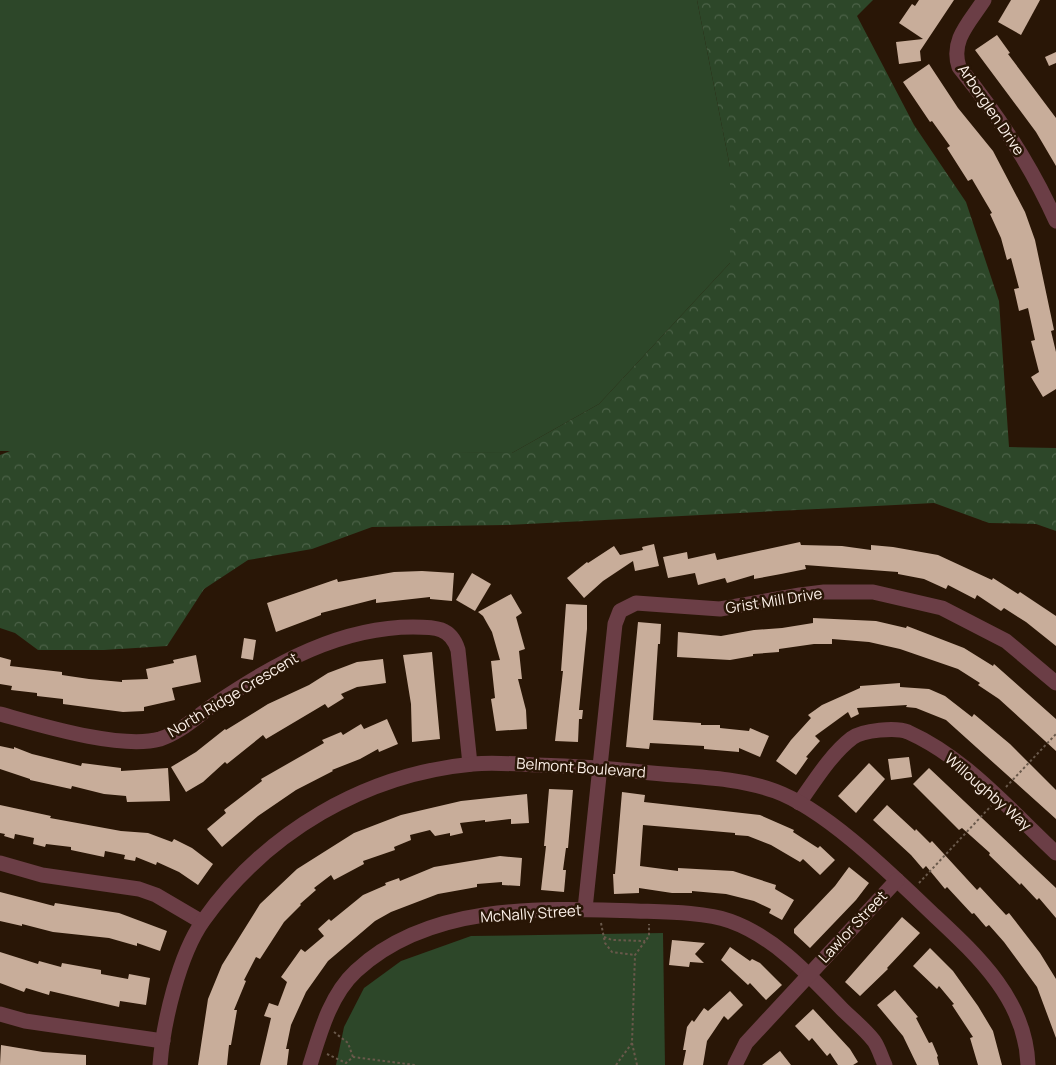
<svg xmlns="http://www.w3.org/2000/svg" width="1056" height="1065" viewBox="0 0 1056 1065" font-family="Manrope,sans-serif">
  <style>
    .green { fill: #2d4729 }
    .forest { fill: url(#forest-crowns) }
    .building { fill: #c8ad9a }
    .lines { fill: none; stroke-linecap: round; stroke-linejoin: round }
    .path { stroke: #69594b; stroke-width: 2; stroke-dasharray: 2.5 2.5; stroke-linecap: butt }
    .minor { stroke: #6b3e46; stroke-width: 15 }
    .labels { text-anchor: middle; stroke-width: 5; stroke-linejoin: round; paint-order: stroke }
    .street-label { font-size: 15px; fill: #fdf1e9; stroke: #291606 }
  </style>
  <defs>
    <pattern id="forest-crowns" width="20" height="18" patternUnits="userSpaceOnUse" patternTransform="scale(1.25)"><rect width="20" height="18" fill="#2d4729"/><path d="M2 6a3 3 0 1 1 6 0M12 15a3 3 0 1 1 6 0" fill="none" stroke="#4c6248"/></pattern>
  </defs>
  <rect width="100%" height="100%" fill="#291606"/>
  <!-- green -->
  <g class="green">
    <polygon points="0,0 697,0 730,167 730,263 599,404 512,453 0,451"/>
    <polygon points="663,933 665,1065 336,1065 344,1027 364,988 401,961 471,936"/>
  </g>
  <!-- forest -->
  <polygon class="forest" points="697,0 873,0 857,16 914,125 966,202 999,301 1009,447 1056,448 1056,531 1036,524 989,523 934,503 507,525 372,527 312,549 248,560 204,589 167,646 104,650 38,650 15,633 0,628 0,455 15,449 228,448 512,453 599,404 730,263 730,167"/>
  <!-- building -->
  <g class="building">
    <polygon points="919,0 954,0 920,51 921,61 899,64 896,42 923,39 899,23 912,4 915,6"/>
    <polygon points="1011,0 1040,0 1021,35 998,22"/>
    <polygon points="997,35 1010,53 1008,54 1056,118 1056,166 1036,132 975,50"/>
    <polygon points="1056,52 1056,63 1049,66 1045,57"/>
    <polygon points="929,64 958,108 993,151 1025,212 1035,240 1054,330 1051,331 1056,352 1056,389 1043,397 1031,377 1039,372 1031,341 1035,340 1028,308 1019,311 1014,289 1019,288 1011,258 1007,260 1001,238 990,214 992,213 972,179 968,181 947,148 950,146 932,121 930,122 903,82"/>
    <polygon points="800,542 801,545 842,546 871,550 871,545 893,547 938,555 992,580 993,578 1018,594 1020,592 1056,616 1056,646 1026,622 1004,608 1001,611 977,595 975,599 948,585 946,589 924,579 898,574 898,572 805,565 806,569 781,574 754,579 754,575 727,583 725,578 698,585 695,573 668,578 663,557 687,552 688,559 715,553 717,560"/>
    <polygon points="654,544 659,566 635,571 633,561 603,581 584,598 567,578 587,562 588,563 614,546 620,555 643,550 642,547"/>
    <polygon points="422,571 454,573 452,601 430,599 430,597 376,603 376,599 321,613 321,615 276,632 267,603 337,579 338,582 394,572"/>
    <polygon points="472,573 491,584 475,611 456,600"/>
    <polygon points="511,594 522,613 516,617 525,649 519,651 522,679 518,679 526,710 527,729 496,731 491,699 495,698 491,661 500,660 492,632 483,616 478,612"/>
    <polygon points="566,604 587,605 587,629 579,710 583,710 582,719 579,719 578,742 555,741 563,671 561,671"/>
    <polygon points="813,618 876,621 906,628 907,626 964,648 993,666 994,664 1056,719 1056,751 999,699 978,685 980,683 958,669 900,649 869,642 832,639 832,644 814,644 779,649 779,652 753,654 753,656 730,660 677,657 678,632 721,636 754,630 782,628 813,623"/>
    <polygon points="638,622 661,624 660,644 658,644 653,720 701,723 701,725 720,725 720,728 749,731 750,728 769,736 760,757 739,748 739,752 704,749 704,746 650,743 649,749 626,747"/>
    <polygon points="244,638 256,640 253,660 241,658"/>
    <polygon points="432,652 440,739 412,742 411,704 403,655"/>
    <polygon points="196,655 201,682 172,688 175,700 144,707 144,711 123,712 63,704 63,699 37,696 37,693 11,690 12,686 0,684 0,657 11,660 10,666 62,672 62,675 89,679 122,682 122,680 148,679 146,669 174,663 173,660"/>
    <polygon points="383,659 386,683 357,687 341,694 344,698 328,708 325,704 266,739 263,735 227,764 225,762 203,782 186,792 171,767 196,752 225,729 226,730 268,704 309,685 328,673 357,662"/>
    <polygon points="900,683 900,687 929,689 945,696 972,717 974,714 1010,744 1056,790 1056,819 946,720 916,708 906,707 907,705 857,708 859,714 851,718 848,712 815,736 820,741 806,757 808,758 796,775 776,761 791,740 811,718 808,715 822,705 860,688 860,686"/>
    <polygon points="387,719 398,744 379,752 378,749 360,759 332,770 333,771 296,790 258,816 222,847 207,829 226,813 224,810 262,781 261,779 324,743 322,740 341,732 343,735 361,724 364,729"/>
    <polygon points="0,746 14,749 14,747 32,754 81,766 82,763 121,768 121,771 168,768 170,801 127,802 126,796 104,794 72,786 71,789 30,780 30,779 0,769"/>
    <polygon points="909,757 912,777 891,780 888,759"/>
    <polygon points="869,763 885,779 856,813 838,796"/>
    <polygon points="929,768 1056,888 1056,918 1039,898 1037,900 1021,883 1020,885 989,855 990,853 962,828 959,830 913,784"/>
    <polygon points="549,789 573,790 568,848 566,848 563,870 566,870 564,892 541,890 546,846 544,846"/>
    <polygon points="622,792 645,795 644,802 760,815 794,830 793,832 818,848 820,846 835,860 820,875 803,859 800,862 771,845 748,836 735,835 735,833 643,825 640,866 678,871 678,868 733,871 776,885 775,889 794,900 782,920 769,913 771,909 754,901 726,894 692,891 692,893 672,893 639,888 639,893 614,894 613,874 615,874"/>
    <polygon points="527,794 529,823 511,824 511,819 485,822 485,820 460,823 463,833 450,836 450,833 435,836 430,830 410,835 411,840 394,847 395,850 363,861 364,864 334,880 331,875 314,888 316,890 300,904 301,905 284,922 260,959 256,957 244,980 246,981 234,1010 237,1010 231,1045 229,1045 227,1065 198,1065 208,999 222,965 260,904 297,869 354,833 401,815 461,801"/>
    <polygon points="0,805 51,816 50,818 121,831 148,833 172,842 174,839 192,848 213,864 198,885 179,872 157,862 156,865 136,857 135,861 124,859 125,855 105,851 104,857 71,850 71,847 46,844 45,847 33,844 34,838 15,834 14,839 4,836 5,834 0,833"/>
    <polygon points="887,805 915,831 916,829 930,843 932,841 977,890 980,887 1006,915 1009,913 1040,953 1056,979 1056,1038 1037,987 1004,942 989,925 986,927 974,913 972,914 947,887 945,889 926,866 923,869 911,855 873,820"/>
    <polygon points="500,856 522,858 520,886 502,885 502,882 477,884 477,887 438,894 391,912 375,921 328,961 306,992 291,1025 286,1049 289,1049 287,1065 260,1065 271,1018 264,1016 269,1003 278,1006 287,982 281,977 301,949 305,952 324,936 318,929 329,919 331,921 363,895 386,885 385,883 399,878 400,881 434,867"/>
    <polygon points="849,867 869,883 856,900 810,948 794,933 794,929 835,886"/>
    <polygon points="0,892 54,906 55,903 119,913 167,931 160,951 137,943 137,946 109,938 53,932 22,924 22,926 0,921"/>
    <polygon points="902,917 920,933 887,968 888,969 860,996 845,982"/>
    <polygon points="672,940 705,943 695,954 704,963 690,962 689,967 669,965"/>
    <polygon points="730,947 750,961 752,959 760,963 782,985 766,1000 750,983 748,985 721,960"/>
    <polygon points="930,948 953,971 978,1006 993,1031 1002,1065 978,1065 970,1038 973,1037 952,1005 954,1004 939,986 937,989 913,966"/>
    <polygon points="0,952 38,964 39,961 61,967 62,963 101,970 101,974 128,979 129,974 150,978 146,1005 120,1001 119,1007 50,991 49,995 26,988 24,992 0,983"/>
    <polygon points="895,990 918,1017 916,1018 929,1043 932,1042 938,1056 937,1057 939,1065 917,1065 903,1036 877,1005"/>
    <polygon points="730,991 743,1005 728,1020 724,1016 707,1041 703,1065 683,1065 686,1050 683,1050 687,1027 692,1020 694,1022 704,1008 708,1011"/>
    <polygon points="813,1009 850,1049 858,1062 853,1065 838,1065 830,1053 827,1056 812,1038 809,1041 795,1026"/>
    <polygon points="1,1045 43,1052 86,1055 86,1065 0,1065"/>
    <polygon points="780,1051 791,1065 762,1065"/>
  </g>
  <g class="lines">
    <!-- path -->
    <g class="path">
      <polyline points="1006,787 1056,734"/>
      <polyline points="919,883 991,806"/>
      <polyline points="601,923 605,943 612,952 635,955"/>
      <polyline points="604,937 612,940 645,941"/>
      <polyline points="334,1032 348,1043 353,1057"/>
      <polyline points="327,1054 346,1063 353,1057 415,1065"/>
      <polyline points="616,1065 632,1043"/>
      <polyline points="637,1065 632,1043 635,955 649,936 649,924"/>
    </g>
    <!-- minor -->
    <g class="minor">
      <path d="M984,0C970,22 950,40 959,67C998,115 1031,165 1056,221"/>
      <path d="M0,714C40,725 121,750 160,739C182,732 199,714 218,702C276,663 341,627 413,627C435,627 451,627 458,650L470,764"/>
      <path d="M799,803C814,782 831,754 852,738C863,730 896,727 908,732C966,758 1010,810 1056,853"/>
      <polyline points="0,863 42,875 139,889 156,895 202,922"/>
      <polyline points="585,909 615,624 620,611 636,603 720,609 800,595 824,592 873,592 942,608 1006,641 1056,683"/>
      <polyline points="0,1014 25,1021 163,1041"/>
      <path d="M160,1065C163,1023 179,955 203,921C266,832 365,774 473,764C494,762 516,764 537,765C572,766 607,768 642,772C685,777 734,776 775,791C827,810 894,877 935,916C979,957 1026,1001 1028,1065"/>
      <path d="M310,1065C320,1033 330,995 356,971C429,903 542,908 636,911C663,912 705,912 730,921C775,937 810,976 842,1009C852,1019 865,1029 874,1041C879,1048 881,1057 885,1065"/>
      <polyline points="735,1065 746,1043 897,880"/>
    </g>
  </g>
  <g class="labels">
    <!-- street labels -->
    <g class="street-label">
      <text transform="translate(991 110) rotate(56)" y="5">Arborglen Drive</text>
      <text transform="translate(774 601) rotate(-9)" y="5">Grist Mill Drive</text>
      <text transform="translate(233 695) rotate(-31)" y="5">North Ridge Crescent</text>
      <text transform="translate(581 768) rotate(4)" y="5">Belmont Boulevard</text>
      <text transform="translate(988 792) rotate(41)" y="5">Willoughby Way</text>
      <text transform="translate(531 914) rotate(-4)" y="5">McNally Street</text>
      <text transform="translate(853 927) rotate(-47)" y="5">Lawlor Street</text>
    </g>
  </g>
</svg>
